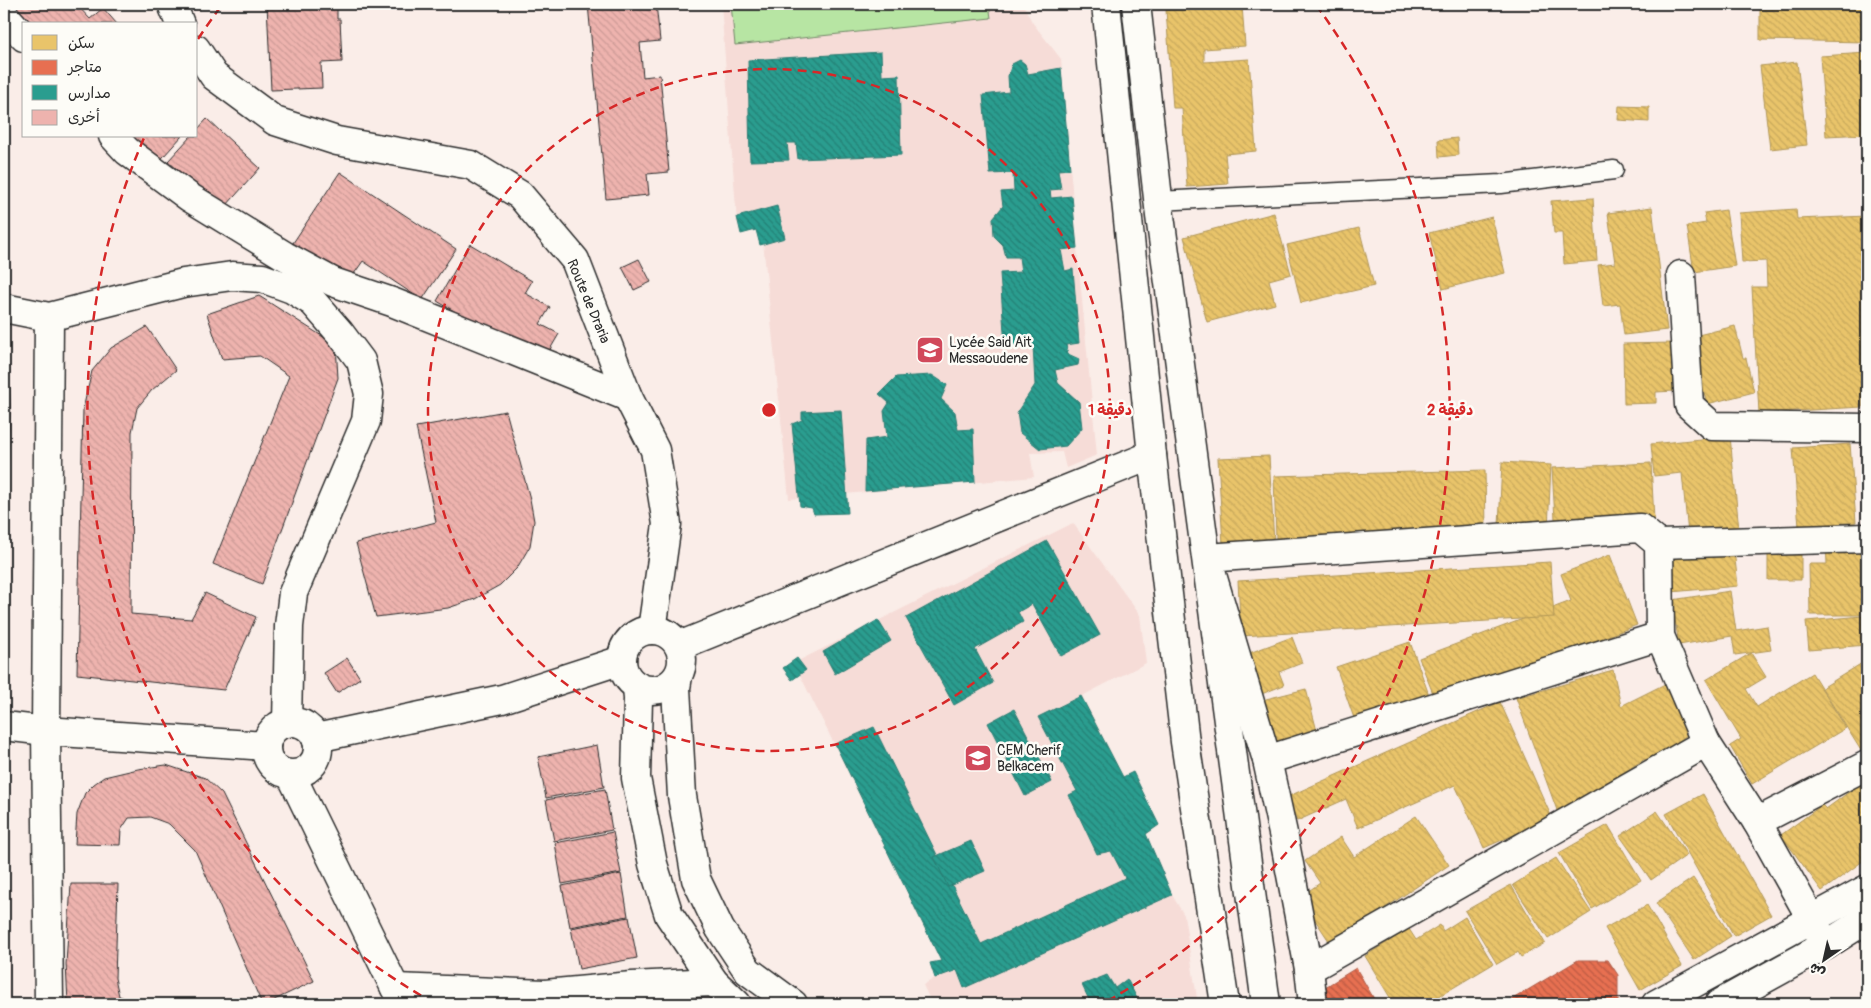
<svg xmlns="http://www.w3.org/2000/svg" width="1871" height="1008" viewBox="0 0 1871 1008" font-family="Pangolin,'Playpen Sans Arabic',sans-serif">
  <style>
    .built { fill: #f6dcd7 }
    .garden { fill: #b7e5a3; stroke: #718867 }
    .homes { fill: url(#homes-back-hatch); stroke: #b09657 }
    .shops { fill: url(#shops-back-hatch); stroke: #af5b46 }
    .schools { fill: url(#schools-back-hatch); stroke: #2a7b71 }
    .building { fill: url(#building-back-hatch); stroke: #2b2b2b }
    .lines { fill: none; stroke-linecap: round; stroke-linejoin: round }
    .service-casing { stroke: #2b2b2b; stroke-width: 21 }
    .minor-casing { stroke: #2b2b2b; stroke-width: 31 }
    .secondary-casing { stroke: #2b2b2b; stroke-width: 31 }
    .service { stroke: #fdfcf7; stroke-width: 18 }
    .minor { stroke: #fdfcf7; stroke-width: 28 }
    .secondary { stroke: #fdfcf7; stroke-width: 28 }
    .ring { fill: none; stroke: #d62828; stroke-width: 2.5; stroke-dasharray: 9 6 }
    .labels { text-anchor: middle; stroke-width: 5; stroke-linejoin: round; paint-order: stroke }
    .street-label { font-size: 14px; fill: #2b2b2b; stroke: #fdfcf7 }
    .poi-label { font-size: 14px; fill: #2b2b2b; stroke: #fdfcf7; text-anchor: start }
    .centre { fill: #d62828; stroke: #fdfcf7; stroke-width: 2.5 }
    .ring-label { font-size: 15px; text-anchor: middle; font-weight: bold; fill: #d62828; stroke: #fdfcf7; stroke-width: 5; stroke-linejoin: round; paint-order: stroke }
  </style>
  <defs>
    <pattern id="homes-back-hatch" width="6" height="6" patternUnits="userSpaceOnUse" patternTransform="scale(1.25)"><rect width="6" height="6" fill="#e9c46a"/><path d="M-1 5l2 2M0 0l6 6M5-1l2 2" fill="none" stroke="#c8a95c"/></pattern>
    <pattern id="shops-back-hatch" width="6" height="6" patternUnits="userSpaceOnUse" patternTransform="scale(1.25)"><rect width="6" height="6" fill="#e76f51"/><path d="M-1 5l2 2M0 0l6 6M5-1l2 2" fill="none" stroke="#bb5b43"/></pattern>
    <pattern id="schools-back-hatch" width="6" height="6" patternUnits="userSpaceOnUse" patternTransform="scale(1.25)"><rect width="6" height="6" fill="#2a9d8f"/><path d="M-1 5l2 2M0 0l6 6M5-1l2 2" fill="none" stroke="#248075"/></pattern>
    <pattern id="building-back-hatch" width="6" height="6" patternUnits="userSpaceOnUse" patternTransform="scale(1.25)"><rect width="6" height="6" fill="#eeb3ae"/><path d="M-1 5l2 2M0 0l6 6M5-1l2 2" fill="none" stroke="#cc9a96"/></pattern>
  </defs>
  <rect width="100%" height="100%" fill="#faede8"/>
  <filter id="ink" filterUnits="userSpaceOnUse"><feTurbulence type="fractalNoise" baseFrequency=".02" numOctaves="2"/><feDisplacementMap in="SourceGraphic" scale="10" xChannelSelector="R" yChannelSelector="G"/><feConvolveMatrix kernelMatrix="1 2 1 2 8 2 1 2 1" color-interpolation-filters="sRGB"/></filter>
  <g filter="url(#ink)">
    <!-- built -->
    <g class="built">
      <polygon points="721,4 1023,4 1032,22 1061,59 1077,248 1097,455 1066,468 1062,452 1030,453 1034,477 789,499 761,222 737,223"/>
      <polygon points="1073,523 1140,615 1146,663 1082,696 1123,776 1133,772 1159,825 1146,834 1172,895 1184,915 1198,1004 932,1004 923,985 935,978 930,963 941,960 794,663"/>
    </g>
    <!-- garden -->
    <polygon class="garden" points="731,4 989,4 991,18 735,45"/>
    <!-- homes -->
    <g class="homes">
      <polygon points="1760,4 1867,4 1867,42 1760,40"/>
      <polygon points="1242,5 1245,46 1204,49 1204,62 1249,59 1256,151 1225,154 1228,184 1187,187 1182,108 1173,108 1166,10"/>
      <polygon points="1867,53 1867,134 1826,136 1820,56"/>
      <polygon points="1797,62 1807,145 1770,149 1760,66"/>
      <polygon points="1619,106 1649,107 1649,122 1618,120"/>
      <polygon points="1457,138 1458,155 1439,157 1438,140"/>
      <polygon points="1593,198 1597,261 1564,264 1562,233 1554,233 1551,201"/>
      <polygon points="1652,207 1667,330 1624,335 1620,304 1603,306 1598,265 1615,263 1608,213"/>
      <polygon points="1796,209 1797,219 1867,216 1867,395 1862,395 1862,407 1759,413 1752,287 1767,287 1766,261 1742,262 1739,213"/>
      <polygon points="1726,210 1735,266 1694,272 1687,226 1706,223 1704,213"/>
      <polygon points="1274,213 1291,274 1269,280 1275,304 1207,322 1184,237"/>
      <polygon points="1492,217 1505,273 1443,289 1429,233"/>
      <polygon points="1359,228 1374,286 1301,303 1287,245"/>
      <polygon points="1735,326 1743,358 1746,358 1754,392 1707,404 1690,337"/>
      <polygon points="1673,343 1675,391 1656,392 1656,403 1624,404 1623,344"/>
      <polygon points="1730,436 1739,530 1688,534 1682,473 1654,476 1651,444"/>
      <polygon points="1850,444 1856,522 1799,527 1793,448"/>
      <polygon points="1269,456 1274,543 1223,545 1218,458"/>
      <polygon points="1502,462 1551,465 1548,529 1499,526"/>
      <polygon points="1651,463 1654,520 1577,525 1577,518 1555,519 1552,468"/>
      <polygon points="1485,470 1486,530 1392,536 1276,539 1274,476"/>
      <polygon points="1826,543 1860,543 1861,615 1810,615 1809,564 1827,564"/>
      <polygon points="1734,550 1738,586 1671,592 1667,557"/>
      <polygon points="1768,554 1801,555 1801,580 1768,580"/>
      <polygon points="1610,555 1637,625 1436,701 1419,658 1571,601 1561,574"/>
      <polygon points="1550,562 1554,617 1241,636 1238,581"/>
      <polygon points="1730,591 1736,631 1767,626 1771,650 1735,655 1732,636 1679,645 1672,600"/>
      <polygon points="1863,616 1866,645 1809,650 1806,621"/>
      <polygon points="1292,637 1302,663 1279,672 1284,685 1259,695 1244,655"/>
      <polygon points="1410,642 1429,695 1355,721 1336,667"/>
      <polygon points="1751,653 1766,677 1746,689 1757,707 1812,673 1846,728 1752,784 1730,746 1741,739 1706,680"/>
      <polygon points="1867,660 1867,756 1865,757 1822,688"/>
      <polygon points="1613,670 1621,706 1669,682 1691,732 1648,764 1645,759 1558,813 1516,698"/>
      <polygon points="1306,689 1317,731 1269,743 1258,701"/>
      <polygon points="1500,702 1552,818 1484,848 1455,785 1358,828 1346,799 1297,821 1287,797"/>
      <polygon points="1864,781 1867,786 1867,858 1822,891 1781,835 1822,805 1826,809"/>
      <polygon points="1703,794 1771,915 1734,936 1666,814"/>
      <polygon points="1657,811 1687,855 1651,880 1620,836"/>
      <polygon points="1416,816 1449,865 1331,944 1300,897 1320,883 1305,861 1341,837 1354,857"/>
      <polygon points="1608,825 1641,880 1592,909 1559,853"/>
      <polygon points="1556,858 1591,912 1548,939 1513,885"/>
      <polygon points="1693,878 1731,936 1694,960 1656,903"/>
      <polygon points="1511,885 1545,943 1521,957 1518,952 1497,964 1465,911"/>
      <polygon points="1647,905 1682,966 1640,990 1605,928"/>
      <polygon points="1465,917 1493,964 1426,1004 1394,1004 1365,956 1409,929 1416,940 1440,925 1443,931"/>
      <polygon points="1867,999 1867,1004 1839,1004"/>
    </g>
    <!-- shops -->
    <g class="shops">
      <polygon points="1578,960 1608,960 1618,975 1618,1004 1479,1004 1506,1003"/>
      <polygon points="1356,968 1377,1004 1326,1004 1322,997 1322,989"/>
    </g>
    <!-- schools -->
    <g class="schools">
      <polygon points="881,52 882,76 899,75 901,155 798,159 796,143 787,143 789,160 750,161 748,60"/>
      <polygon points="1020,60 1025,64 1028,74 1061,68 1070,169 1058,170 1061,189 1050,190 1051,198 1072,196 1077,248 1061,250 1065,271 1073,269 1079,343 1066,345 1068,354 1079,359 1078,365 1055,370 1058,383 1079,402 1082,428 1066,446 1040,449 1020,433 1017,412 1035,385 1033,345 1005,347 1000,273 1021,272 1019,257 1006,257 1003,245 994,236 993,218 1003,206 1001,192 1014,191 1013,173 990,174 983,95 1009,92 1008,76 1012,64"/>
      <polygon points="777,206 785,238 760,245 756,230 741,234 737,217"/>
      <polygon points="932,375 947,385 941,399 955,412 958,430 973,429 975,482 865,491 866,440 887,437 884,411 889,403 879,394 896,377"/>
      <polygon points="841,410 848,513 814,514 812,508 800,506 792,424 802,420 802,412"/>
      <polygon points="1047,541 1100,635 1061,656 1032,604 1018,612 1023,622 975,649 993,683 954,705 906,618"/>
      <polygon points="878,620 891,641 835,674 823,652"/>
      <polygon points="797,658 806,670 792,680 783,668"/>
      <polygon points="1081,696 1123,777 1133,772 1159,825 1146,834 1172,895 964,988 957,970 935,978 930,963 941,961 835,744 874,727 981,944 1125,878 1111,851 1097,854 1069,795 1077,791 1038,717"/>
      <polygon points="1014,709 1052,782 1025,796 988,723"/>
      <polygon points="971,841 985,871 948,887 934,857"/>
      <polygon points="1107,975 1115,988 1127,979 1140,1004 1091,1004 1082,985"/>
    </g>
    <!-- building -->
    <g class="building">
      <polygon points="4,4 76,4 90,19 103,8 117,24 24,24"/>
      <polygon points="267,4 337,4 337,19 340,19 342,62 321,63 322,88 271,90"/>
      <polygon points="588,4 656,4 660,41 640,43 643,77 660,75 669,172 647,174 649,195 606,199"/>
      <polygon points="207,119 260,168 226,206 209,191 205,195 168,161 191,136 196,136 196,131"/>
      <polygon points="121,136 182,136 154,167"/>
      <polygon points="340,172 456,249 422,300 363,261 349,281 287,252"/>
      <polygon points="470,244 532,281 525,293 550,307 540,324 559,334 542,363 437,301"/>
      <polygon points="639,259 651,282 634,290 622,267"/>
      <polygon points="259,296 336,345 338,378 262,584 213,564 289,376 260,356 222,359 207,314"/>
      <polygon points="147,327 176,370 152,390 137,408 132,432 131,614 191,619 205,593 256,617 224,690 77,674 83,409 92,371 111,348"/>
      <polygon points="4,359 9,367 10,409 4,548"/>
      <polygon points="506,411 530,499 534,521 530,546 517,568 500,585 475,599 448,608 376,617 356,543 436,522 416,427"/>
      <polygon points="347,658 360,678 337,693 324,673"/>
      <polygon points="597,745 604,787 546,798 538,757"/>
      <polygon points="166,765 205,778 222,794 314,981 266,1004 262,1004 195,850 169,824 150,817 129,818 121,830 120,845 75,844 77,814 85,793 94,784 104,777 138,769"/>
      <polygon points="605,789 612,830 554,841 546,800"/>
      <polygon points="613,832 621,873 562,884 555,843"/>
      <polygon points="621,874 628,916 570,927 562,886"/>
      <polygon points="71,884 118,884 115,978 119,996 141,1004 68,1003 66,964"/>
      <polygon points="629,917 637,958 579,969 571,928"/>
    </g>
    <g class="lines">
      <!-- service casing -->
      <g class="service-casing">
        <polyline id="service" points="1158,201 1501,184 1614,170"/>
      </g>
      <!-- minor casing -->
      <g class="minor-casing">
        <g id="minor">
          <polyline points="4,15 24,37"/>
          <polyline points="113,136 127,151 189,197 285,256 333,282 392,302 628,397"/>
          <polyline points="1681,275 1689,405 1712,426 1867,428"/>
          <polyline points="4,308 49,317 183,283 232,276 262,278 292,289 313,302 340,333 361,361 369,394 366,421 293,593 289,626 287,723"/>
          <polyline points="1659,544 1867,538"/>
          <polyline points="679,646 1152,455"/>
          <circle cx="292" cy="748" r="26"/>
          <polyline points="4,726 46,731 266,746"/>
          <polyline points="316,738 502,699 622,660"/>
          <polyline points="1267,760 1660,636"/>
          <polyline points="291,775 395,988"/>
          <polyline points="1757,822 1867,765"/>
          <polyline points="1309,969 1706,743"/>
          <polyline points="395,988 545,994 632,986 714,982"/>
          <polyline points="49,1004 46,731 49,317"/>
          <polyline points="1313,1004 1309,969 1284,838 1267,760 1207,558 1640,528 1659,544 1660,636 1706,743 1757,822 1826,945"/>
          <polyline points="1656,1004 1867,889"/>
          <polyline points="1719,1004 1826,945 1867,919"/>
        </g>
      </g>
      <!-- secondary casing -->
      <g class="secondary-casing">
        <g id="secondary">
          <polyline points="172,4 180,24"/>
          <polyline points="1106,4 1152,455 1185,742 1225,1004"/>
          <polyline points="1136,4 1160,216 1266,1004"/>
          <polyline points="196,49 214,76 275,121 337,141 471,165 520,195 575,260 628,397 655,450 667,524 652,630"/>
          <circle cx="652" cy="660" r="30"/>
          <polyline points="678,676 676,688 682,796 696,879 720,929 748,971 793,1004"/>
          <polyline points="637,686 638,699 636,778 653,864 669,915 714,982 737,1004"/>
        </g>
      </g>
      <!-- service -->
      <use href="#service" class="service"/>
      <!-- minor -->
      <use href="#minor" class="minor"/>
      <!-- secondary -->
      <use href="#secondary" class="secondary"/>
    </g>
  </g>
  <!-- distance rings -->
  <g class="ring">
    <circle cx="769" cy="410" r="341"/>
    <path d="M434 1003A681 681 0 0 1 144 138M198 39A681 681 0 0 1 222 5M1316 5A681 681 0 0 1 1104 1003"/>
  </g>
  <!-- icons -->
  <defs>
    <g id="school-square" transform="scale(1.4375)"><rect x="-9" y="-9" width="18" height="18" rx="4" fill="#d1495b" stroke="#fdfcf7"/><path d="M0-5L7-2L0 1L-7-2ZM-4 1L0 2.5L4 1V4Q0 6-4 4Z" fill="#fff"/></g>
  </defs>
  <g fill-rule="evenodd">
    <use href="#school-square" x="930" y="350"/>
    <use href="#school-square" x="978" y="758"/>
  </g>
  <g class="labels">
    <!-- street labels -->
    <g class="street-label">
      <text transform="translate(589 301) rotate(67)" y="5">Route de Draria</text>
    </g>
    <!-- poi labels -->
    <g class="poi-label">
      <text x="949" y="347">Lycée Said Ait<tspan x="949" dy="16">Messaoudene</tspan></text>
      <text x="997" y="755">CEM Cherif<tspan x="997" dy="16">Belkacem</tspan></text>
    </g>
  </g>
  <circle cx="769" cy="410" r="8" class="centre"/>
  <g class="ring-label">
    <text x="1110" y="415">1 دقيقة</text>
    <text x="1450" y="415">2 دقيقة</text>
  </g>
  <!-- margin -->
  <rect width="1871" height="1008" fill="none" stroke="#fdfcf7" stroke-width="20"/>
  <rect x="10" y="10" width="1851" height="988" fill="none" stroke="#2b2b2b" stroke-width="2" filter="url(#ink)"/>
  <!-- legend -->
  <rect x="22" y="22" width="175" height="115" fill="#fdfcf7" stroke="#a9a8a5"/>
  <rect x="32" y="35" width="25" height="15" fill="#e9c46a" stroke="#a9a8a5"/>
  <text x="68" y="48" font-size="15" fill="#2b2b2b">سكن</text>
  <rect x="32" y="60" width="25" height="15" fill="#e76f51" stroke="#a9a8a5"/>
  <text x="68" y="72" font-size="15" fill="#2b2b2b">متاجر</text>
  <rect x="32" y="85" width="25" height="15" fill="#2a9d8f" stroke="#a9a8a5"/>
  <text x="68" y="98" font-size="15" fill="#2b2b2b">مدارس</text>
  <rect x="32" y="110" width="25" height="15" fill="#eeb3ae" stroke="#a9a8a5"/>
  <text x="68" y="122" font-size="15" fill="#2b2b2b">أخرى</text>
  <!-- north arrow -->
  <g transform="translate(1824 960) rotate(214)" stroke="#fdfcf7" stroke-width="4" paint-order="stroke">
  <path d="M0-4L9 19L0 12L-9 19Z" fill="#2b2b2b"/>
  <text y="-8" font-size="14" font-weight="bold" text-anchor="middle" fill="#2b2b2b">ش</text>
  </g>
</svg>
